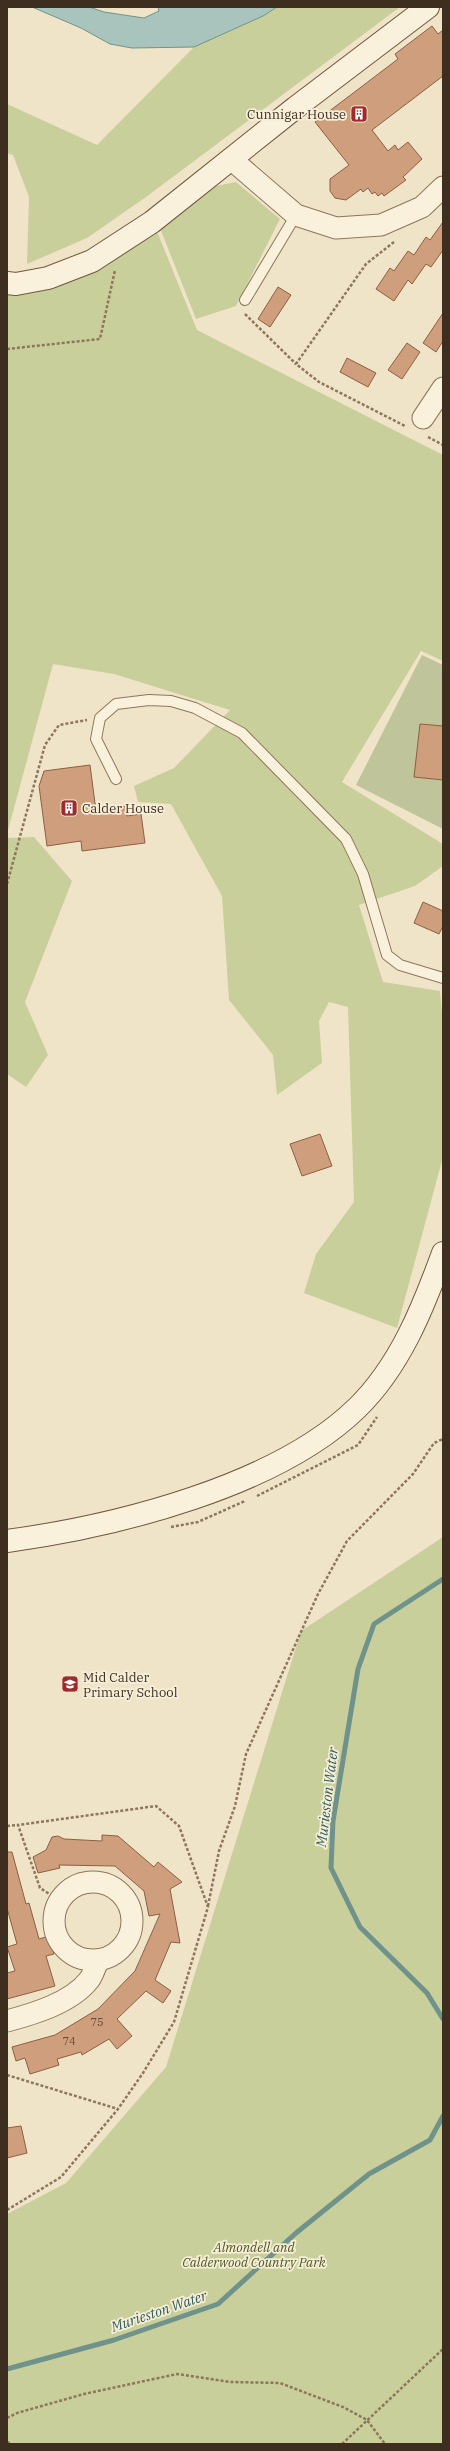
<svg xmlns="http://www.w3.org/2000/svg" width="450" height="2451" viewBox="0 0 450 2451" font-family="'IBM Plex Serif',serif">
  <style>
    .green { fill: #c9cf9b }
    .cemetery { fill: #bfc49a }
    .water { fill: #a9c4bc; stroke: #6f938a }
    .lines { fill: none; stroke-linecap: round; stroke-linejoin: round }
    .stream { stroke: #6f938a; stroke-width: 5 }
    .building { fill: #cf9f7d; stroke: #8d5f41 }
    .lane-casing { stroke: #8d765c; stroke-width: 12 }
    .street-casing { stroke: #8d765c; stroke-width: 23 }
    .secondary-casing { stroke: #6f573f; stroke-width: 24 }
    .path { stroke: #8d765c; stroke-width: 2.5; stroke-dasharray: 3 2; stroke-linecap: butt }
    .lane { stroke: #faf1dc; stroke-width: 10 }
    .street { stroke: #faf1dc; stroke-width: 21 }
    .secondary { stroke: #faf1dc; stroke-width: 22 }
    .labels { text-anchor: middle; stroke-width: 3.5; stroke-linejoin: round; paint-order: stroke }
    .number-label { font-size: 11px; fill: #624a37 }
    .poi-label { font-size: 13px; fill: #3d2e20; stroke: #f7eed8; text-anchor: start }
    .park-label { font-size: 13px; font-style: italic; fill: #4d5a26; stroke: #f7eed8 }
    .water-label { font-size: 14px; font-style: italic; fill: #2f5d5a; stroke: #f7eed8 }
  </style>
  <rect width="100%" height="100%" fill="#f0e4c8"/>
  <!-- green -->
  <g class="green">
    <polygon points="277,7 400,7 146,197 87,238 27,264 29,197 13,155 7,153 7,104 97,145 194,47 263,16"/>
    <polygon points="236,182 280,219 236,306 196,319 158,223 216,186"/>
    <polygon points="154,224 197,330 443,455 443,661 421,651 342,782 443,844 443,866 415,886 359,905 383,982 440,991 443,1023 443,1157 397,1328 304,1293 316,1254 354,1202 348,1007 329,1002 319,1021 322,1063 277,1095 273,1055 229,1000 222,896 171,804 138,802 134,786 174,768 230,710 114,674 53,664 7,834 7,283 16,284"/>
    <polygon points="34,837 72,881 25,1002 48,1055 26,1087 7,1074 7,838"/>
    <polygon points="443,1537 443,2444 7,2444 7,2214 66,2183 166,2067 301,1631"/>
  </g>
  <!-- cemetery -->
  <polygon class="cemetery" points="422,655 443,665 443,829 356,785"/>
  <!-- water -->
  <polygon class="water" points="32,7 89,7 104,12 144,18 159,11 158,7 277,7 263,16 194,47 132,48 110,44 81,28"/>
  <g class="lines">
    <!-- stream -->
    <g class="stream">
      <polyline points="443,1579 374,1624 358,1669 333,1821 331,1868 360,1927 427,1993 443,2019"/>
      <polyline points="7,2369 114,2340 218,2304 296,2233 369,2174 430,2140 443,2116"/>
    </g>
  </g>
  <!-- building -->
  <g class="building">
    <polygon points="432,26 438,34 443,30 443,76 372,130 388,151 395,145 398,150 408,142 422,159 403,177 406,180 384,196 382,193 378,196 375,192 372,194 368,188 363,192 361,189 346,200 335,198 330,191 330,179 349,165 315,122 398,59 395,54"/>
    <polygon points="443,222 443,250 431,267 426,264 412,284 408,280 394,301 376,289 390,268 394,271 408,251 414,255 426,237 430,240"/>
    <polygon points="278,287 291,295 270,327 258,319"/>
    <polygon points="443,313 443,341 436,352 423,343"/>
    <polygon points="407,343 420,352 402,379 388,370"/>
    <polygon points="347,358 376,373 368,387 340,372"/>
    <polygon points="420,724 443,726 443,780 414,777"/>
    <polygon points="90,765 96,811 126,806 127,816 141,814 145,843 82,851 81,841 47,846 39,786 44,771"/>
    <polygon points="423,902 443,911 443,926 439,934 414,923"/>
    <polygon points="320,1134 332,1166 302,1176 290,1144"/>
    <polygon points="102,1835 118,1836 154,1867 158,1862 182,1882 170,1889 180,1943 171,1942 155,1980 171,1991 163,2003 146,1991 117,2019 132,2036 117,2049 109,2039 82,2055 81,2052 57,2059 59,2065 30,2074 25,2058 16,2061 12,2047 55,2035 98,2009 135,1971 160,1914 149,1916 144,1891 115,1866 59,1865 60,1868 38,1873 33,1857 46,1850 52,1837 58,1836 64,1839 102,1841"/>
    <polygon points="7,1852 12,1852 26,1904 29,1903 39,1939 49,1936 54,1954 46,1956 55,1986 7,1999 7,1973 15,1971 7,1947 17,1944 7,1908"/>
    <polygon points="21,2126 27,2153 7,2158 7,2128"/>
  </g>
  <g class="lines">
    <!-- lane casing -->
    <g class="lane-casing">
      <g id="lane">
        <polyline points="245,300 296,215"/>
        <polyline points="116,779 96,739 100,718 116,704 149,700 171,701 195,708 242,733 346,839 363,874 387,955 400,965 443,978"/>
      </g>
    </g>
    <!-- street casing -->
    <g class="street-casing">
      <g id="street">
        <polyline points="231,159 296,215 336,228 381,225 422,207 443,187"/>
        <polyline points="423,418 443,388"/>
        <circle cx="93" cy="1921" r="39"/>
        <path d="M7,2021C33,2014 71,2003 89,1980C93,1975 95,1967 98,1961"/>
      </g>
    </g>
    <!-- secondary casing -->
    <g class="secondary-casing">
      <g id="secondary">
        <polyline points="7,283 16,284 48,278 92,261 152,222 295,108 428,7"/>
        <path d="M7,1541C117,1526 277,1486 357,1408C400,1366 423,1308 443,1253"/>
      </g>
    </g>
    <!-- path -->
    <g class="path">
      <polyline points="394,242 366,264 296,364 319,382 405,426"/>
      <polyline points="245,314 296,364"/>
      <polyline points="7,349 100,339 115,270"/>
      <polyline points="428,437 443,445"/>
      <polyline points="7,884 45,745 59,725 87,720"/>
      <polyline points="257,1496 358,1445 377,1417"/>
      <polyline points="171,1527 198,1522 245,1501"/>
      <polyline points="7,1826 18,1825"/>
      <polyline points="208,1906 219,1851 235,1806 246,1754 318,1594 347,1541 413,1474 434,1443 443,1439"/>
      <polyline points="7,2075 118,2109"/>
      <polyline points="7,2210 61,2177 118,2109 143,2073 174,2022 208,1907 179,1826 156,1806 18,1825 40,1888 59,1900"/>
      <polyline points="7,2418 17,2413 84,2394 177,2374 230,2382 280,2383 343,2407 367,2420 385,2444"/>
      <polyline points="7,2442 12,2444"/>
      <polyline points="342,2444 443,2349"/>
    </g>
    <!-- lane -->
    <use href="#lane" class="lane"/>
    <!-- street -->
    <use href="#street" class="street"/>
    <!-- secondary -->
    <use href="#secondary" class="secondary"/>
  </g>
  <!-- icons -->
  <defs>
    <g id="building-square" transform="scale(0.9)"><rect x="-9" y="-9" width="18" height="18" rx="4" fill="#9e2a2b" stroke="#f7eed8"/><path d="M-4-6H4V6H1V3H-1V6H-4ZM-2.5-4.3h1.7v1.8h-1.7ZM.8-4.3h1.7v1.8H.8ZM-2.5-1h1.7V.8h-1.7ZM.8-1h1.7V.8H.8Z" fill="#fff"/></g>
    <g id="school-square" transform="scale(0.9)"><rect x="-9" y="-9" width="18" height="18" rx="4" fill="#9e2a2b" stroke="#f7eed8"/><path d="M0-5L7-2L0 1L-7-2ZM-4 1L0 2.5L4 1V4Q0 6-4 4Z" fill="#fff"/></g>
  </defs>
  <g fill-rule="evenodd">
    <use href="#building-square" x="359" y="114"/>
    <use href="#building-square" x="69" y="808"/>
    <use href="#school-square" x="70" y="1684"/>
  </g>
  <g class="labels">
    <!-- number labels -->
    <g class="number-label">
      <text x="97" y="2026">75</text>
      <text x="69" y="2045">74</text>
    </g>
    <!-- poi labels -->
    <g class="poi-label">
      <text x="346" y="119" text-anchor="end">Cunnigar House</text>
      <text x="82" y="813">Calder House</text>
      <text x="83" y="1682">Mid Calder<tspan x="83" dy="15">Primary School</tspan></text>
    </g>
    <!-- park labels -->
    <g class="park-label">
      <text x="254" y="2252">Almondell and<tspan x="254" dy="15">Calderwood Country Park</tspan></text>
    </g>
    <!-- water labels -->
    <g class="water-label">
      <text transform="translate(327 1797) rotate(-83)" y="5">Murieston Water</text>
      <text transform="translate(159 2311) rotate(-19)" y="5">Murieston Water</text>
    </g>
  </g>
  <!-- border -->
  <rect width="450" height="2451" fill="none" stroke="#3d2e20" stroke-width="16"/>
</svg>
